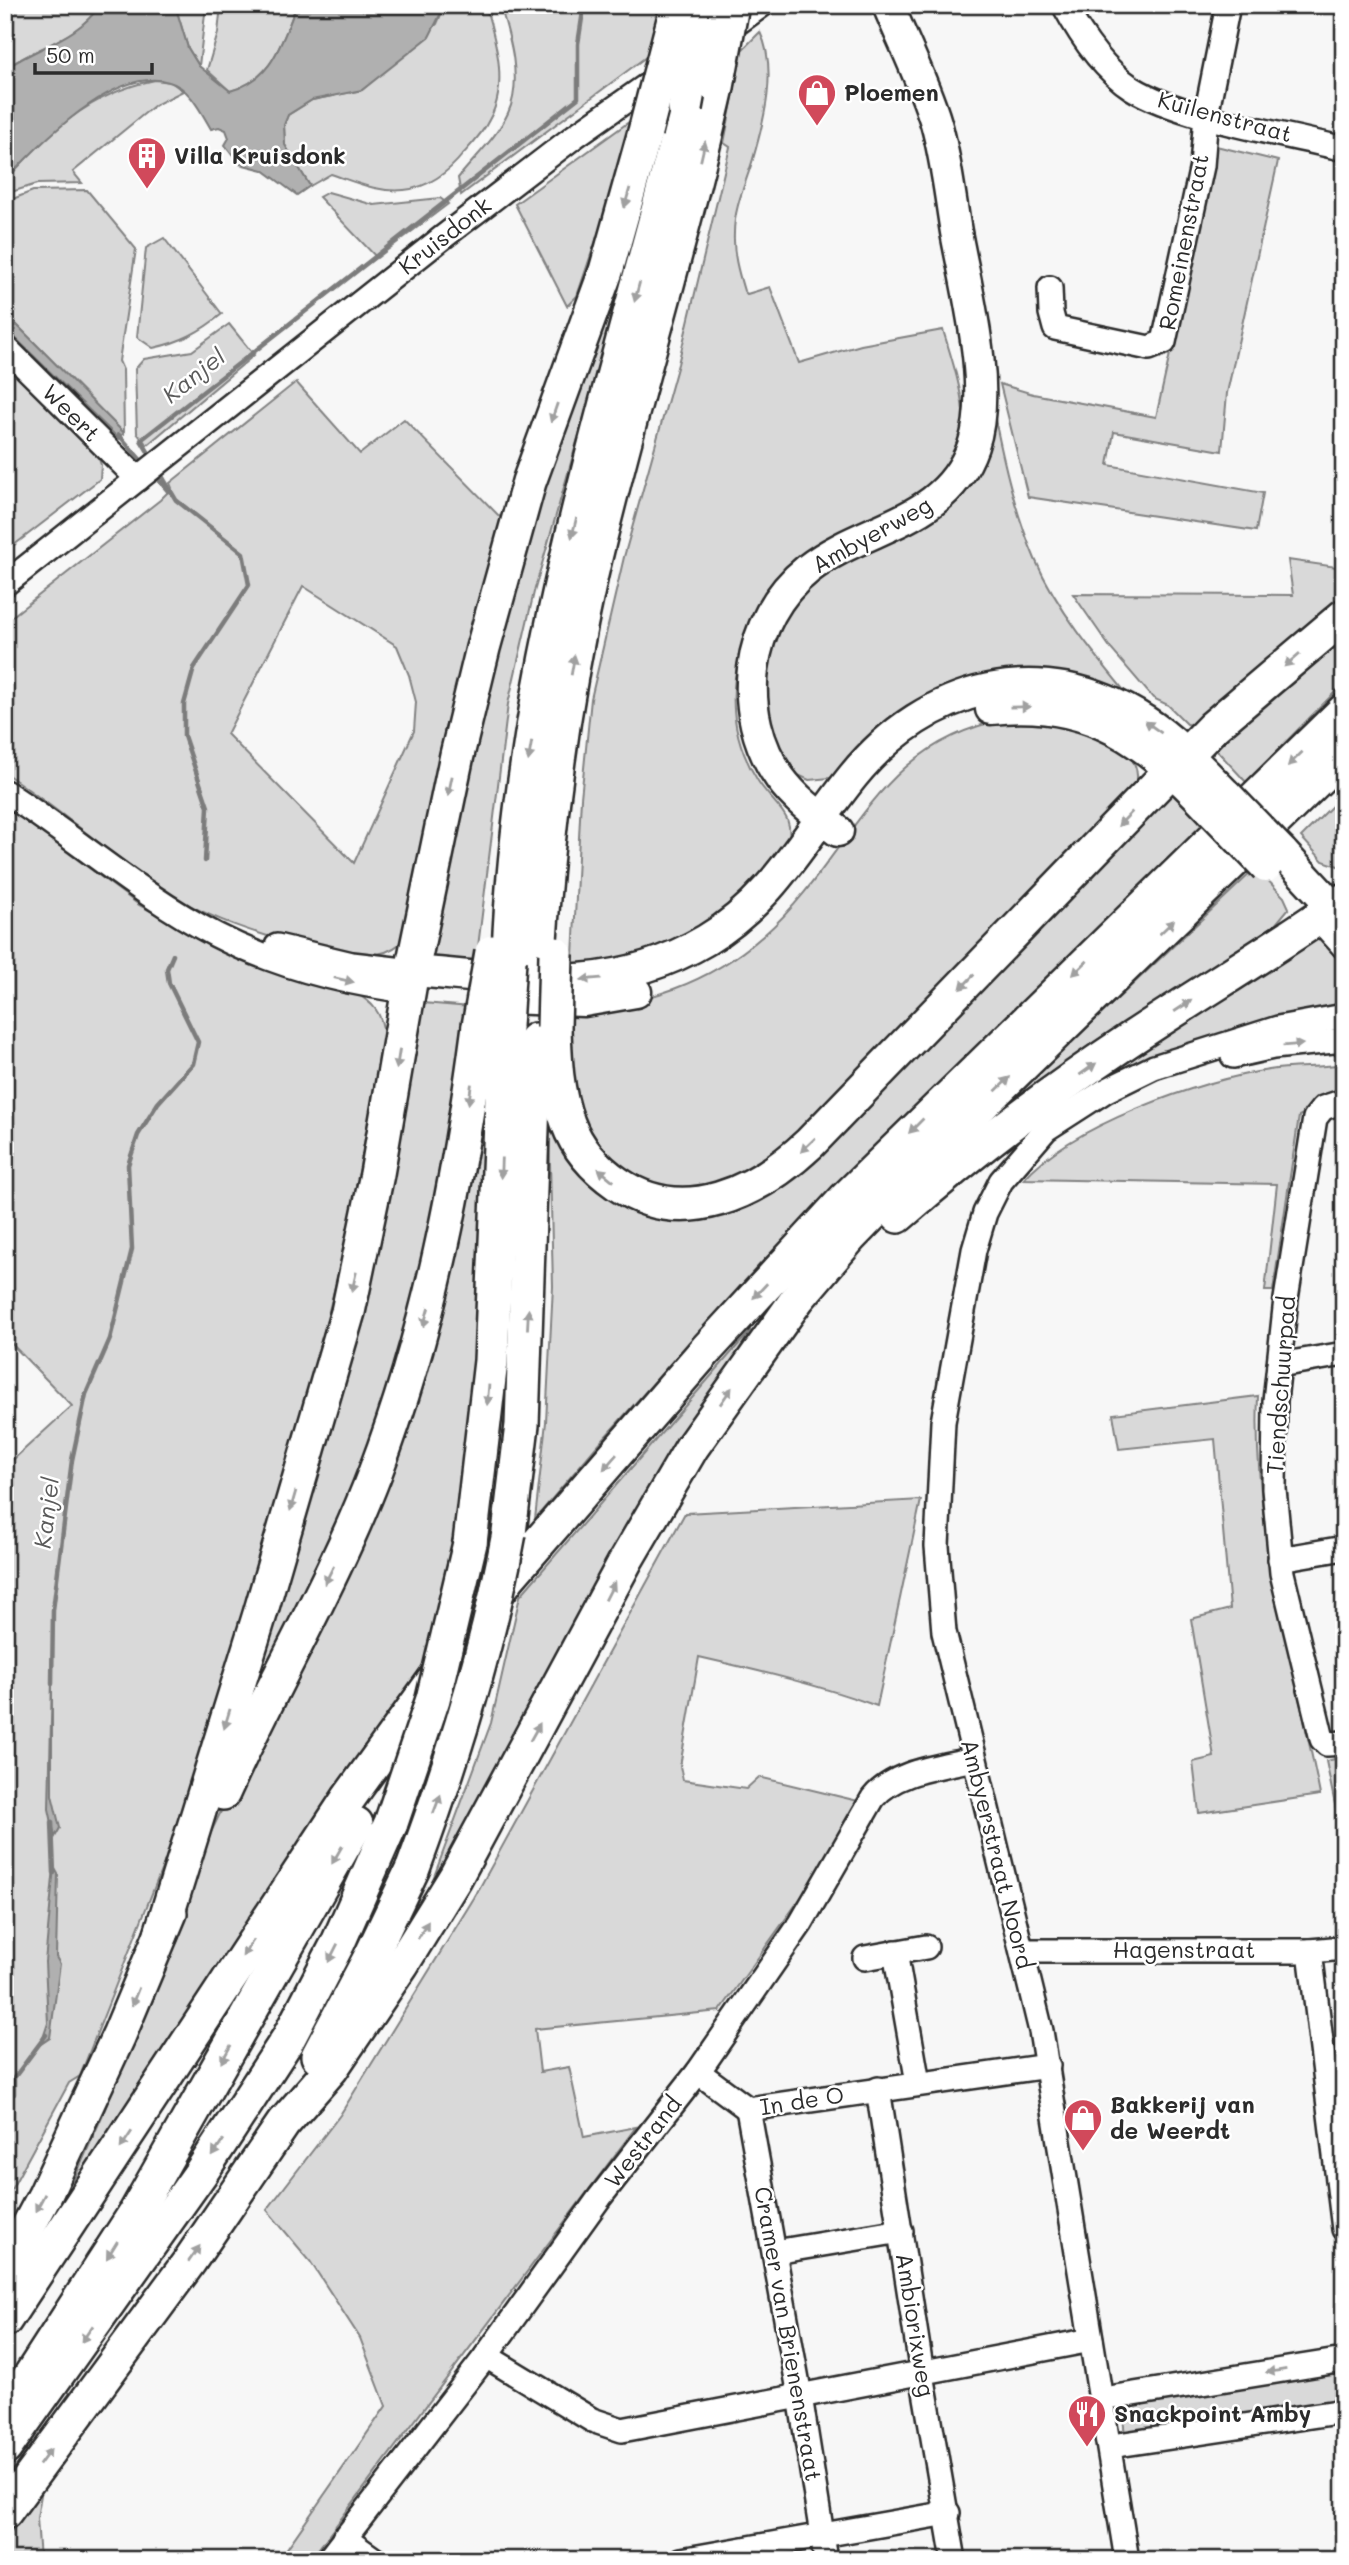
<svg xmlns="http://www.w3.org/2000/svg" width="1349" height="2565" viewBox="0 0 1349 2565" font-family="Mali,sans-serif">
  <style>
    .green { fill: #d9d9d9; stroke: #828282; stroke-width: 2; fill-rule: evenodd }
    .water { fill: #b0b0b0; stroke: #7b7b7b; stroke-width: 2 }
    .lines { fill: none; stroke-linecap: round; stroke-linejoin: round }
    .stream { stroke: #7b7b7b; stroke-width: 4.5 }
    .minor-casing { stroke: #2b2b2b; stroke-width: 28 }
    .major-casing { stroke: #2b2b2b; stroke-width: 35 }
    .highway-casing { stroke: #2b2b2b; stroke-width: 38 }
    .minor { stroke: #fff; stroke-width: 23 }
    .major { stroke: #fff; stroke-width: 30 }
    .highway { stroke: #fff; stroke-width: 33 }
    .major-bridge-casing { stroke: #2b2b2b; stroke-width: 35; stroke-linecap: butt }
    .highway-bridge-casing { stroke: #2b2b2b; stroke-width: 38; stroke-linecap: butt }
    .major-bridge { stroke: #fff; stroke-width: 30 }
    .highway-bridge { stroke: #fff; stroke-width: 33 }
    .oneway { fill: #a0a0a0 }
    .labels { text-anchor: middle; stroke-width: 5; stroke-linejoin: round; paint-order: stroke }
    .poi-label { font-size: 23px; font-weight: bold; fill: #2b2b2b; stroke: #fff; text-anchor: start }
    .street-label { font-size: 23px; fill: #2b2b2b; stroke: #fff }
    .water-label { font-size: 24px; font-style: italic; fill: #5a5a5a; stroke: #fff }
  </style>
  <rect width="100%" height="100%" fill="#f7f7f7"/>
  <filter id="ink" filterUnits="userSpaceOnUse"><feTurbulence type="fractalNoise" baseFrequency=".0143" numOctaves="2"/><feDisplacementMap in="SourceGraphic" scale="14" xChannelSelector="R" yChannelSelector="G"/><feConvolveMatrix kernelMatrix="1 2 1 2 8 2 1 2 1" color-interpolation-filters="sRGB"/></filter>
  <g filter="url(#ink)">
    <!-- green -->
    <g class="green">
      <path d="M5,5H100C78,39 36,47 5,69Z"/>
      <polygon points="175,5 206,5 199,66 188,48"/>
      <path d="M221,5H297C281,42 274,79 230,91L207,70L218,33Z"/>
      <path d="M445,5H485C496,41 509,86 489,120C483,133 472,144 463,154C449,172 427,188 404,190C379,193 355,182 331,174L310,186L285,145L284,125L288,115L312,100L362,90L437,24Z"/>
      <path d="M500,5H663L650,54L461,195L458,178C475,157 497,137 508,113C523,81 510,37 500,5Z"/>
      <path d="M760,32C778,69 764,121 753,159C746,183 734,207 734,233C733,253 738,271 744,291L747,294L770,287L799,363L861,345L943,330C951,356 967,404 963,431C959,453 945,470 933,488L755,615C728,669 724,727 758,781C776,809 797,813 787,850L711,930L572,976L581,798L591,699L624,557L678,364L730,147L724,143L742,50Z"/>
      <path d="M155,80L171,82L183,91L155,105L73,172L82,183L37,184L5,194V181C50,132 87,94 155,80Z"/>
      <polygon points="633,119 616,181 577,296 567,306 515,204"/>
      <polygon points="667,127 534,592 508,704 476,963 426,958 455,814 539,485"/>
      <polygon points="1216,146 1278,161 1227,393 1222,451 1114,432 1108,465 1263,493 1256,531 1028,497 1000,384 1033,394 1156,417"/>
      <polygon points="87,190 136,249 119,361 123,370 124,433 5,313 5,202 33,191"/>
      <polygon points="328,192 374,205 440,198 448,204 377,258 319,197"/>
      <path d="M164,238L222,314C200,332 181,342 153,348L137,337L146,248Z"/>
      <polygon points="229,324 254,355 147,445 137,433 135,369 144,359 192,351"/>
      <polygon points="5,364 98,456 101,465 100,479 5,552"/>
      <path d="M296,382L360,454L404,419L506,523L407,937C386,960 367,955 339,951C282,944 208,921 160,887C107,851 58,809 5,773V622L160,500L172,488L170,483ZM303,586L397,646L409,675L416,702L414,731L354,863L227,734Z"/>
      <path d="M994,414C1004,464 1015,512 1035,559C1059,613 1099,660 1136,705L1006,678L830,778L809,780L798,775L780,752L763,703L770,640L808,583L885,539Z"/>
      <polygon points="1288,560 1344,568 1344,595 1195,725 1187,724 1168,705 1153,698 1111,649 1073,594 1293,595"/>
      <polygon points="1344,630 1344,683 1246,782 1210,743"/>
      <path d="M1007,719C1041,720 1149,733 1136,785L775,1156C756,1165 727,1185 707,1189C649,1202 586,1154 574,1098C568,1071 571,1039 570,1012C644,1003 706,986 764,935C852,857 874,743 1007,719Z"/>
      <polygon points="1177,791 1207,822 761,1263 596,1447 535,1519 546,1422 553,1286 548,1081 590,1170 730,1209 1171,792"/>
      <polygon points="1344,794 1344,868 1323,861 1301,837"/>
      <path d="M5,806L139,905L218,947L354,992C374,1003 382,1013 384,1036L347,1238L313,1376L219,1705L173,1840L80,2076L69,2083L5,2201V1467L72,1406L5,1337Z"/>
      <polygon points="1256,868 1284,897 1289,908 1275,925 1168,997 951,1156"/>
      <polygon points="1311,935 1329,941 1344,958 1344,1008 1082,1100 1082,1085"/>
      <polygon points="423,1003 470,1007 431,1243 377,1430 328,1546 240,1719"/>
      <polygon points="494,1033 475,1377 458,1529 435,1654 57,2218 103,2114 212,1830 325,1597"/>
      <path d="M1344,1064V1093L1299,1116L1273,1291H1265L1277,1184L1024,1179C1070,1126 1200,1080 1269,1070C1294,1066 1320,1068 1344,1064Z"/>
      <polygon points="751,1330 633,1524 491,1785 429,1890 491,1723 520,1596"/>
      <path d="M1258,1396C1252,1534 1294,1661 1320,1795L1199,1813L1193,1762L1214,1757L1191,1619L1230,1609L1215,1439L1119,1449L1113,1414Z"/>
      <path d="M921,1500L877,1706C819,1685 760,1671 699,1657L680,1766L683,1780L746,1789L759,1777L862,1802L842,1840L720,2011L535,2029L540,2072L569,2067L584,2137L636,2127L310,2560H279L386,2406L360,2338L310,2261L267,2210L340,2115L474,1898L685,1513Z"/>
      <polygon points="1344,1757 1344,1870 1340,1829 1326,1761"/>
      <polygon points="1338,2370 1344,2374 1344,2398 1341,2400 1125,2437 1122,2405"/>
      <polygon points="42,2489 37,2518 40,2560 5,2560 5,2540"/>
    </g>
    <!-- water -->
    <g class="water">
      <path d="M100,5H175L188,48L199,66L230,91C274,79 281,42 297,5H445L429,37L362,90L312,100L288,115L284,125L285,145L310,186L297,195L263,170L240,164L225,145L229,138L226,130L219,127L211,129C201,112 189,87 169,82C114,66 38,145 5,181V69C36,47 78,39 100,5Z"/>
      <polygon points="5,313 124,433 119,439 5,328"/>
      <polygon points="52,1678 52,1795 60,1828 55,1837 49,1809"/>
      <polygon points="54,1867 58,1874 56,1957 60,1964 50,2038 41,2044 48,2023 45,1962"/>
    </g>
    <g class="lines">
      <!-- stream -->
      <g class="stream">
        <polyline points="119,435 145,465"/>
        <polyline points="153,460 141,440 578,98 578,44 584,5"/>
        <polyline points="159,471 176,500 243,553 249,585 194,668 184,704 184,736 208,807 205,861"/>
        <polyline points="154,474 168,491"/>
        <polyline points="52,1684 53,1610 72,1460 86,1394 110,1339 132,1249 128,1165 138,1135 158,1103 193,1064 198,1042 169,983 167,969 173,955"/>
        <polyline points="52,1822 54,1873"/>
        <polyline points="5,2099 14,2094 14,2078 46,2035"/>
      </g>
      <!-- minor casing -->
      <g class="minor-casing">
        <g id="minor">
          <path d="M1064,5C1080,35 1103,69 1132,88C1180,118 1286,134 1344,149"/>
          <polyline points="722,34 762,5"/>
          <polyline points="1050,288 1051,313 1055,328 1149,348 1164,342 1202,166 1206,115 1228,5"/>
          <polyline points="5,347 138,479"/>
          <polyline points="5,584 442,238 575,136 662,75"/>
          <path d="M5,792C76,838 141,896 216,935C276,966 342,983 409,991"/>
          <polyline points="1317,917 1344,947"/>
          <polyline points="277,946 352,964 412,971"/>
          <polyline points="1233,1056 1273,1047 1344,1040"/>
          <polyline points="1344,1101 1323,1108 1315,1118 1286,1299 1275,1401 1274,1489 1282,1573 1322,1739 1327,1744 1344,1743"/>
          <polyline points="1279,1365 1344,1354"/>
          <polyline points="1280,1559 1344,1548"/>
          <polyline points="1023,1951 1310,1951 1344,1948"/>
          <polyline points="1310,1951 1344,2229"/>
          <polyline points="895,1952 918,2083"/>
          <polyline points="865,1958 926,1947"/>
          <polyline points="698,2072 748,2109 1048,2066"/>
          <polyline points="878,2089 922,2374 954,2560"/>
          <polyline points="748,2109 800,2396 826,2560"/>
          <polyline points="775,2252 901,2231"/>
          <polyline points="486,2356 592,2420 622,2430 1091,2340"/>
          <polyline points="1103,2399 1344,2360"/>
          <polyline points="1111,2446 1344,2411"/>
          <polyline points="344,2538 375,2560"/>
          <path d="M328,2560L486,2356L600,2197L698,2072L801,1923L873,1798C895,1771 940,1767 973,1759"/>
          <polyline points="681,2560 948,2513"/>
          <polyline points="1127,2560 1041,2031 944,1632 937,1546 943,1422 974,1250 985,1213 1001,1181 1046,1129 1105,1091 1154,1067 1278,1028 1344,1016"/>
        </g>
      </g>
      <!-- major casing -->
      <g class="major-casing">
        <g id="major">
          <path d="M991,709C1090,697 1147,742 1211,810"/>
          <path d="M838,831C817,815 796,800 780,778C734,713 745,619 808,569C865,524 946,524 973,446C993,389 967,292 956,232C950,196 946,158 936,123C924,83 904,44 888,5"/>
          <polyline points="1282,852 1333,907"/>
          <path d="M412,971C518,979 610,997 706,940C773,901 806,834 853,776C927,685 1042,654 1145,721C1176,741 1201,769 1227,795"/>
          <polyline points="484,997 584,1001 636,992"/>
        </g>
      </g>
      <!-- highway casing -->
      <g class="highway-casing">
        <g id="highway">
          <path d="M509,954C520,664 614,387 685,108"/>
          <path d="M539,954C547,826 563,700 591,575C629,411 680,251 717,87"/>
          <path d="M554,1028C555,1060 556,1092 568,1123C577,1148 596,1169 618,1184C684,1229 758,1192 810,1143L1213,727L1344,616"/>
          <path d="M898,1216C970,1153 1046,1095 1126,1042C1198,994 1273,950 1344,900"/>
          <polyline points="509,1533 522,1425 535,1040"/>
          <polyline points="470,1543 491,1361 505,1026"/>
          <path d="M223,1793C271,1686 333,1583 375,1473C430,1328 459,1180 479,1026"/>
          <polyline points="161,1934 260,1614 348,1312 377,1174 412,971 457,755 483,648 529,482 606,271 645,132"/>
          <polyline points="318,2056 371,1956 413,1868"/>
          <polyline points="5,2270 45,2195 119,2035 170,1913"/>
          <polyline points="5,2320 348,1799 508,1578 706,1350 845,1199 1344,711"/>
          <polyline points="5,2415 136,2212 356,1824"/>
          <polyline points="5,2448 200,2174 288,2039 338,1943 391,1823"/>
          <polyline points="5,2512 189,2262 283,2124 331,2069 402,1964 455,1878 626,1560 692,1447 798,1298 850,1237 936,1149 1344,754"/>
        </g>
      </g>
      <!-- minor -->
      <use href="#minor" class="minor"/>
      <!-- major -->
      <use href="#major" class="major"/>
      <!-- highway -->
      <use href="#highway" class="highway"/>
      <!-- major-bridge casing -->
      <g class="major-bridge-casing">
        <g id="major-bridge">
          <polyline points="1227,795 1282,852"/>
          <polyline points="1211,810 1266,867"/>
        </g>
      </g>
      <!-- highway-bridge casing -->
      <g class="highway-bridge-casing">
        <g id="highway-bridge">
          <polyline points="717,87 732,5"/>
          <polyline points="685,108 704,5"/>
          <polyline points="645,132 676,12"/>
          <polyline points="479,1026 492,952"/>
          <polyline points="505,1026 509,960"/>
          <polyline points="554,1028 556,954"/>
          <polyline points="391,1823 433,1699 470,1543"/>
          <path d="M413,1868C454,1758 488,1649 509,1533"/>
        </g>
      </g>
      <!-- major-bridge -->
      <use href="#major-bridge" class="major-bridge"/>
      <!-- highway-bridge -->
      <use href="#highway-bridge" class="highway-bridge"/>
    </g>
    <!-- one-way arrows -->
    <defs><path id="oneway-solid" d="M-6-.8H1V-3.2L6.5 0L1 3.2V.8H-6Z" transform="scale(1.75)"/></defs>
    <g class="oneway">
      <use href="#oneway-solid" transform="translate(703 151) rotate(-77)"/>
      <use href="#oneway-solid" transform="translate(627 198) rotate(106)"/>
      <use href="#oneway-solid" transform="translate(637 292) rotate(105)"/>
      <use href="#oneway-solid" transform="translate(554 413) rotate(109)"/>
      <use href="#oneway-solid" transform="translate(574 528) rotate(104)"/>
      <use href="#oneway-solid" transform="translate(1292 660) rotate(139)"/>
      <use href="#oneway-solid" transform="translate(573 665) rotate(-80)"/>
      <use href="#oneway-solid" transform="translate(1020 707) rotate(-1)"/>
      <use href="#oneway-solid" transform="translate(1153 727) rotate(-145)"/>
      <use href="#oneway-solid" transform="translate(530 751) rotate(100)"/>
      <use href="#oneway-solid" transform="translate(1295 759) rotate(136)"/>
      <use href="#oneway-solid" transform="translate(450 786) rotate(102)"/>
      <use href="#oneway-solid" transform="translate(1125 819) rotate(134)"/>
      <use href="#oneway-solid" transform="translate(1167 927) rotate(-44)"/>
      <use href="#oneway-solid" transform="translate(1080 968) rotate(136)"/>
      <use href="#oneway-solid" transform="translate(591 979) rotate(175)"/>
      <use href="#oneway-solid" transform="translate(344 980) rotate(13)"/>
      <use href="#oneway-solid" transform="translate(967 982) rotate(134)"/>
      <use href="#oneway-solid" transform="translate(1183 1006) rotate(-33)"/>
      <use href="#oneway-solid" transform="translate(1293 1045) rotate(-5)"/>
      <use href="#oneway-solid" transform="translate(398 1059) rotate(99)"/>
      <use href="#oneway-solid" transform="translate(1088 1069) rotate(-35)"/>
      <use href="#oneway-solid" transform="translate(1003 1084) rotate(-44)"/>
      <use href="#oneway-solid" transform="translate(470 1094) rotate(98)"/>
      <use href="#oneway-solid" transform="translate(916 1126) rotate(135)"/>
      <use href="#oneway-solid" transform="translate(808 1145) rotate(136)"/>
      <use href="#oneway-solid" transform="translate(501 1168) rotate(92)"/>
      <use href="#oneway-solid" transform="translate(606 1175) rotate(-141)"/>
      <use href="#oneway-solid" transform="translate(354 1282) rotate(103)"/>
      <use href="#oneway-solid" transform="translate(760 1291) rotate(133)"/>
      <use href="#oneway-solid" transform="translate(426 1317) rotate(106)"/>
      <use href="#oneway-solid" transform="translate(528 1319) rotate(-87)"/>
      <use href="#oneway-solid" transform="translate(488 1395) rotate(95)"/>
      <use href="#oneway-solid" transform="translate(726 1396) rotate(-55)"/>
      <use href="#oneway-solid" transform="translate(610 1462) rotate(131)"/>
      <use href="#oneway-solid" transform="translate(293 1501) rotate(106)"/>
      <use href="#oneway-solid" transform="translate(329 1575) rotate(117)"/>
      <use href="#oneway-solid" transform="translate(610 1591) rotate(-63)"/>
      <use href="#oneway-solid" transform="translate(227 1719) rotate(107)"/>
      <use href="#oneway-solid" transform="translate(535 1732) rotate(-61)"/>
      <use href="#oneway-solid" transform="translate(437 1804) rotate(-69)"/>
      <use href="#oneway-solid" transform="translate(337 1855) rotate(120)"/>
      <use href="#oneway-solid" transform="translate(423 1930) rotate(-59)"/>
      <use href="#oneway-solid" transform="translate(248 1948) rotate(124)"/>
      <use href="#oneway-solid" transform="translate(333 1953) rotate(117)"/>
      <use href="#oneway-solid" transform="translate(135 1997) rotate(112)"/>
      <use href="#oneway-solid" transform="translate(226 2054) rotate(119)"/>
      <use href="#oneway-solid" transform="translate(126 2140) rotate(124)"/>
      <use href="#oneway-solid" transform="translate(218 2148) rotate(124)"/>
      <use href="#oneway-solid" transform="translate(40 2203) rotate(118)"/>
      <use href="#oneway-solid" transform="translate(112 2250) rotate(122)"/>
      <use href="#oneway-solid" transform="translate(194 2254) rotate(-55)"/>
      <use href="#oneway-solid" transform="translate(87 2334) rotate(125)"/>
      <use href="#oneway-solid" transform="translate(1276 2371) rotate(171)"/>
      <use href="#oneway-solid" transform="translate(45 2457) rotate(-54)"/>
    </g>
  </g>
  <!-- icons -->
  <defs>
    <g id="shop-pin" transform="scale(2.0125)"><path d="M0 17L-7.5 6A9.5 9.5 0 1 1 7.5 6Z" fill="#d1495b" stroke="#fff"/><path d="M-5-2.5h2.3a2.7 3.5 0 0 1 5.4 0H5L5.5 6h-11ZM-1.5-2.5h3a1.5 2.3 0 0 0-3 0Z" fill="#fff"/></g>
    <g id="building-pin" transform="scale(2.0125)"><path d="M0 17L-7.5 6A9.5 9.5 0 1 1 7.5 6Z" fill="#d1495b" stroke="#fff"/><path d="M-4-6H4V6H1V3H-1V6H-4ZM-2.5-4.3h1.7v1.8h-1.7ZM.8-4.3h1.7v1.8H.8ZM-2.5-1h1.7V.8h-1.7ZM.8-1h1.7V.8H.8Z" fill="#fff"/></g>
    <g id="restaurant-pin" transform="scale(2.0125)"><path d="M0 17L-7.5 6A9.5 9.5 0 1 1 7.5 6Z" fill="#d1495b" stroke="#fff"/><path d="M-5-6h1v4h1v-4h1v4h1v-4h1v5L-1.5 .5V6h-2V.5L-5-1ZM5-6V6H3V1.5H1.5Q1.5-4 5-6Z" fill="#fff"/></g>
  </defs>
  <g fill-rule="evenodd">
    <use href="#shop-pin" x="817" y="93"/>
    <use href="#building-pin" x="147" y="156"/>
    <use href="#shop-pin" x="1083" y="2118"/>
    <use href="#restaurant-pin" x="1087" y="2414"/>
  </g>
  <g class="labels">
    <!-- poi labels -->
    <g class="poi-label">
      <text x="844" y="101">Ploemen</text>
      <text x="174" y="164">Villa Kruisdonk</text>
      <text x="1110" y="2113">Bakkerij van<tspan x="1110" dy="26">de Weerdt</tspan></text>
      <text x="1114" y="2422">Snackpoint Amby</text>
    </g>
    <!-- street labels -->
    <g class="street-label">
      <text transform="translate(1225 117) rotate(15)" y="8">Kuilenstraat</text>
      <text transform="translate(445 236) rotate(-38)" y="8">Kruisdonk</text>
      <text transform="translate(1184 242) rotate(-79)" y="8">Romeinenstraat</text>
      <text transform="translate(71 413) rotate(45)" y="8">Weert</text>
      <text transform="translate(872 535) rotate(-29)" y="8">Ambyerweg</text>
      <text transform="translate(1281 1385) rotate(-86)" y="8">Tiendschuurpad</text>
      <text transform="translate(997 1854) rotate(76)" y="8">Ambyerstraat Noord</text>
      <text x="1184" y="1958">Hagenstraat</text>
      <text transform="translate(802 2101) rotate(-9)" y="8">In de O</text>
      <text transform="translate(643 2142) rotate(-52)" y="8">Westrand</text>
      <text transform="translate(915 2325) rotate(81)" y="8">Ambiorixweg</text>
      <text transform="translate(788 2334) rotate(80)" y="8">Cramer van Brienenstraat</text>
    </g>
    <!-- water labels -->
    <g class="water-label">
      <text transform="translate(194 376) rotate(-38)" y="8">Kanjel</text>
      <text transform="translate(47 1513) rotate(-83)" y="8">Kanjel</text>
    </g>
  </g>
  <!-- margin -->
  <rect width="1349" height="2565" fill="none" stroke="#fff" stroke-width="28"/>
  <rect x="14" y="14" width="1321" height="2537" fill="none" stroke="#2b2b2b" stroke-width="2.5" filter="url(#ink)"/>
  <!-- scale -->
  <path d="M35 63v10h117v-10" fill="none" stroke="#2b2b2b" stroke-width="3.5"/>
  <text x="46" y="63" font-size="21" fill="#2b2b2b" stroke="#ffffff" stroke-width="5" paint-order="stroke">50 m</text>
</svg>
